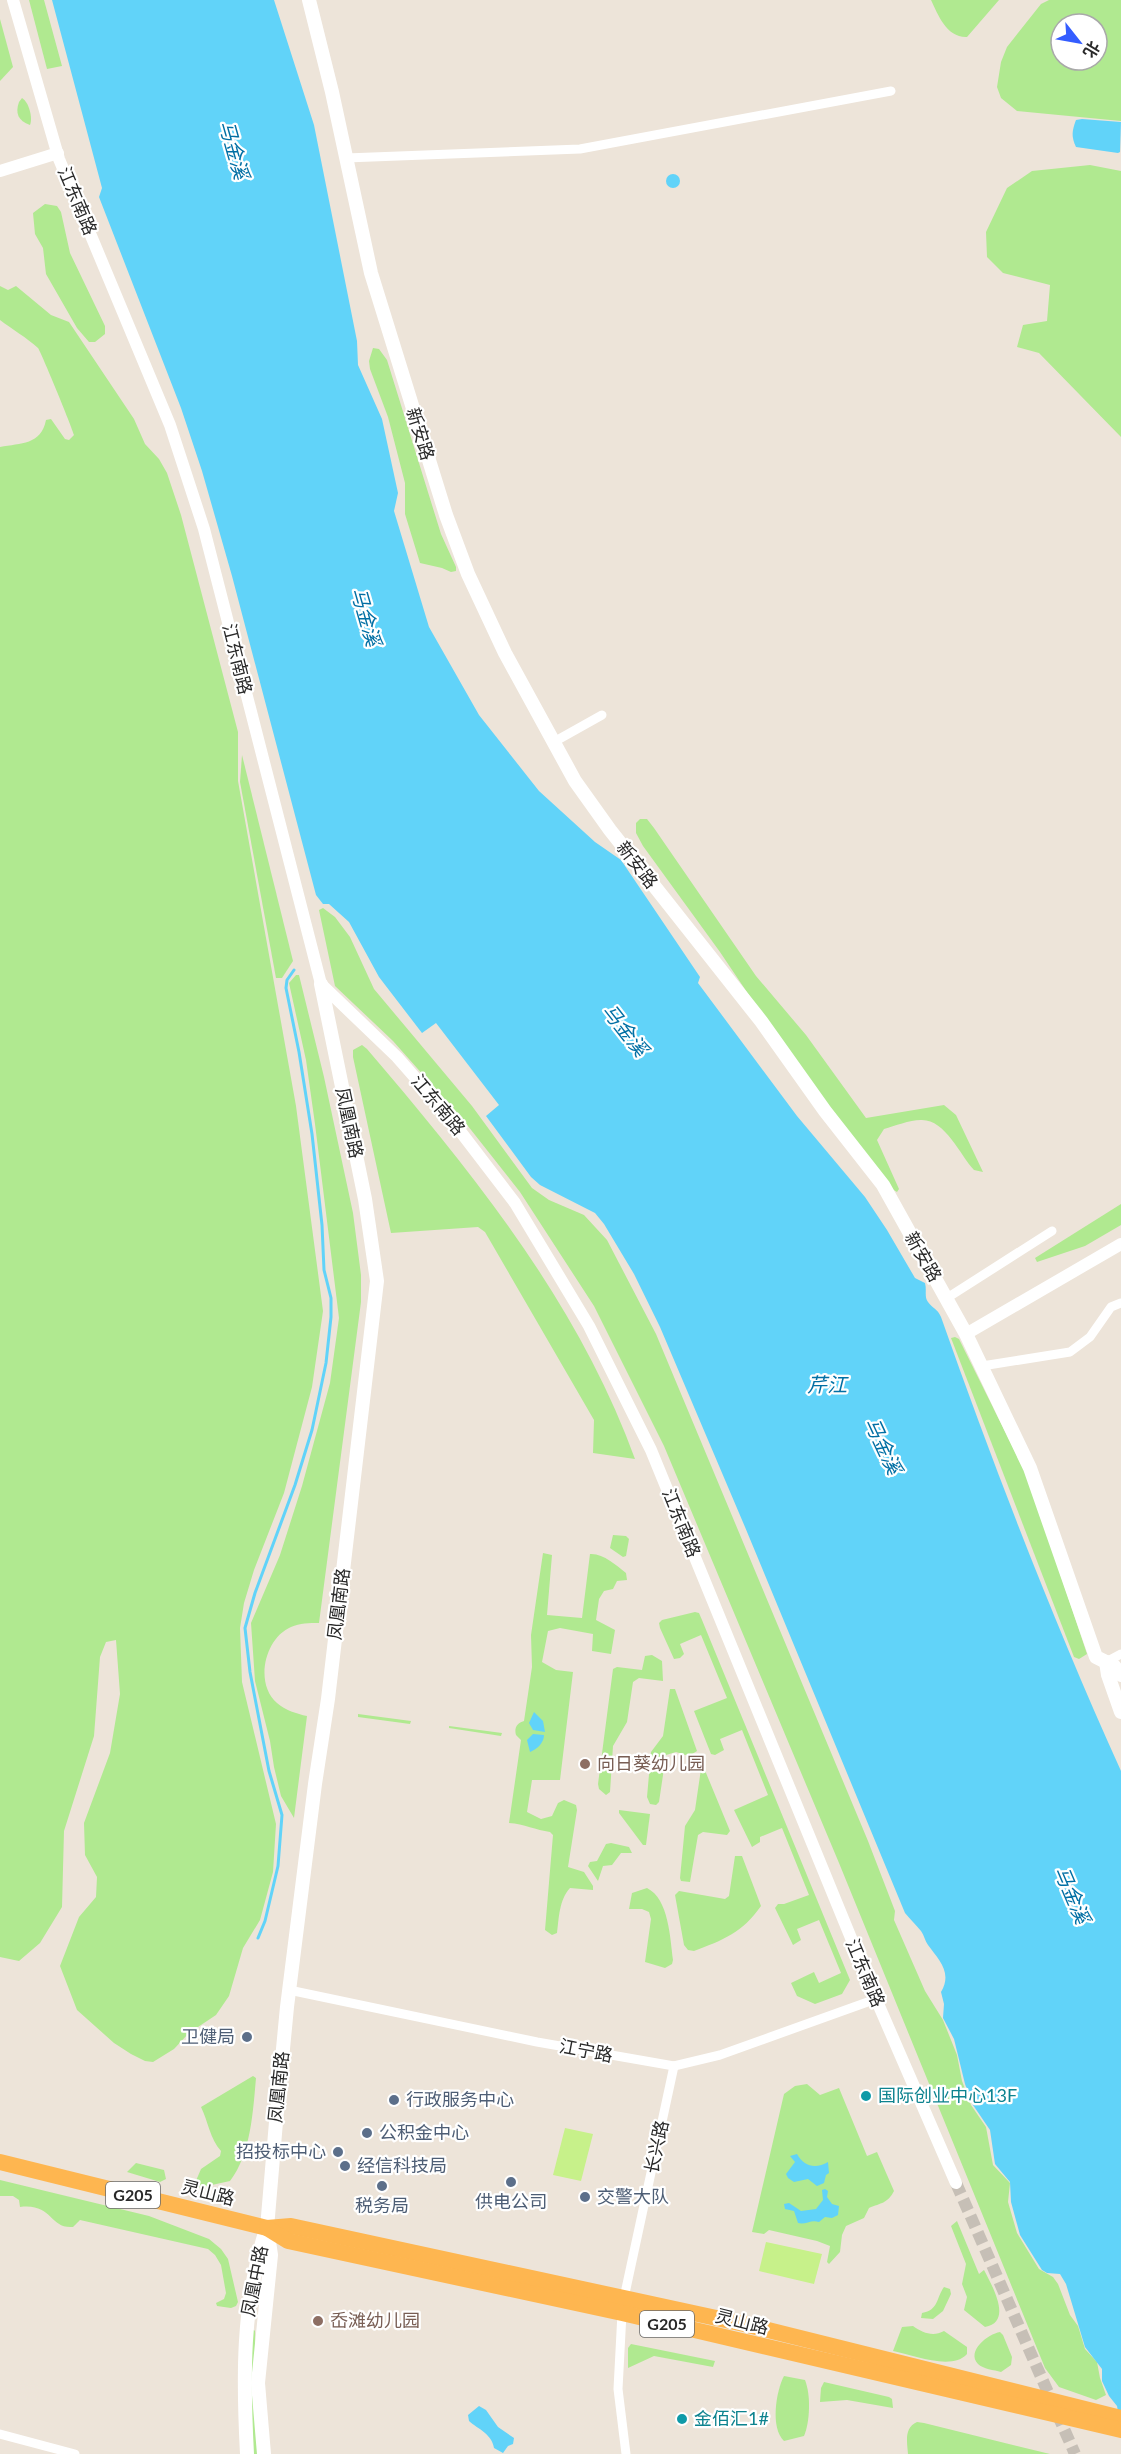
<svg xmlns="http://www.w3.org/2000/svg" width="1121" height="2454" viewBox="0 0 1121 2454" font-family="Lato,'Noto Sans SC',sans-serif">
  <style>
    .green { fill: #b0e990; fill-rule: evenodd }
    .pitch { fill: #c7f18a }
    .water { fill: #61d3f9 }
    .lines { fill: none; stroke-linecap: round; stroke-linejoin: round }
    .stream { stroke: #61d3f9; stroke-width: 3 }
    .tertiary-tunnel { stroke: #c6bfb6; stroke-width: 12; stroke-dasharray: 12 6; stroke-linecap: butt }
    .minor { stroke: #fff; stroke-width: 9 }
    .tertiary { stroke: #fff; stroke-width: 12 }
    .secondary { stroke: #fff; stroke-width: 14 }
    .trunk { stroke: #feb650; stroke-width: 16 }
    .education-dot { fill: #8d6e63; stroke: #fff; stroke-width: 2 }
    .service-dot { fill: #5c6f8a; stroke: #fff; stroke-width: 2 }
    .culture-dot { fill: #0f9aa8; stroke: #fff; stroke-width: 2 }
    .labels { text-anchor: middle; stroke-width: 4.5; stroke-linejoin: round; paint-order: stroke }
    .shield { fill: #fff; stroke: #696969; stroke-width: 1.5 }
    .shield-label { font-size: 16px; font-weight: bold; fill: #292929 }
    .street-label { font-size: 18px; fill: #292929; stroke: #fff }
    .education-label { font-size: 18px; fill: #785e54; stroke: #fff; text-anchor: start }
    .service-label { font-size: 18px; fill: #4e5e75; stroke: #fff; text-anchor: start }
    .culture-label { font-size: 18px; fill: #0d838f; stroke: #fff; text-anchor: start }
    .water-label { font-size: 20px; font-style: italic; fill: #016fa4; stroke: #fff }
  </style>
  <rect width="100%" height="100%" fill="#ede4d9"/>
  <!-- green -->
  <g class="green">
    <polygon points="29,0 44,0 62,66 47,69"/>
    <path d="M931,0H999L967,37C947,38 938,15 931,0Z"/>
    <path d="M1049,0H1121V121L1017,111L1001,98L997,87L1001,62L1007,47L1041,4ZM1061,24H1097V60H1061Z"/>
    <polygon points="0,19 13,67 0,81"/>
    <path d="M22,98C29,102 33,118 30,125C18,121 15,113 19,102Z"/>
    <polygon points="1090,165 1121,171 1121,437 1039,353 1017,347 1023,325 1047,321 1050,285 1003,273 987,257 986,232 1007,188 1032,171"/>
    <polygon points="45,204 57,206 61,212 70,253 105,326 105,334 95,342 89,342 77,328 46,274 43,248 35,234 33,213"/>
    <path d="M0,286L8,290L16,286L51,315L69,322L134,419L145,444L159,459L167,473L181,515L238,732V781L296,1106L323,1311L312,1387L284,1493L254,1570L244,1603L240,1628L242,1682L276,1824L273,1872L260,1920L243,1948L229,1996L216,2015L189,2033L174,2049L153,2062L145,2061L131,2054L114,2043L77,2010L60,1966L79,1917L96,1897L97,1877L85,1855L84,1823L110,1753L120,1694L116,1640L106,1642L100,1657L94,1736L64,1831L62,1907L40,1943L19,1961L0,1957V447C21,443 41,445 46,420L51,419L65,439L69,440L74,435C72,427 41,352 38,348C27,338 12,329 0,320Z"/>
    <polygon points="373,348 379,349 387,360 441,534 456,567 456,571 451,572 442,568 420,563 405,514 405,483 388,417 370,369 369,361"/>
    <polygon points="242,755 293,961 282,978 276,978 240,782"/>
    <path d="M640,819H647L654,828L756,976L806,1035L866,1118L944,1105L956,1115L983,1172L974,1170C960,1155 945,1119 921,1120C909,1120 895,1126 884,1129L877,1140L899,1189L897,1192L892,1189L777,1037L720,952L643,846L636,833V823Z"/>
    <polygon points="323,908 335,917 350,937 374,989 472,1106 532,1188 549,1200 584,1215 607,1240 656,1334 868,1841 895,1911 894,1920 925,1991 943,2020 957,2055 962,2081 971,2105 986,2127 993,2165 1010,2183 1008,2202 1017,2233 1039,2269 1053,2277 1058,2284 1070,2315 1078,2326 1085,2349 1097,2362 1100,2378 1106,2395 1096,2400 1059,2387 1045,2368 839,1863 664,1446 594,1306 520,1192 464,1121 393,1041 335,986 319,910"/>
    <path d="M296,975H299L324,1077L353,1213L361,1275V1302L319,1623C309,1623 300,1623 291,1627C265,1638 254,1683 277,1703C285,1710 297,1714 307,1716L294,1818L281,1796L274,1767L270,1741L255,1681L251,1623L280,1555L302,1486L330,1383L339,1318L315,1124L306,1060L289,983Z"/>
    <path d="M362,1045L367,1049C473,1173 579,1304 635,1459L593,1453L594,1420L485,1232L478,1227L391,1233L353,1057V1050Z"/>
    <polygon points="1121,1204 1121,1225 1085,1246 1037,1262 1035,1258"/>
    <polygon points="955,1337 959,1339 1029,1480 1087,1654 1079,1659 1074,1657 951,1338"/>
    <polygon points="613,1535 626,1536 629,1539 626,1556 623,1557 610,1548"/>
    <path d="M543,1553L552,1555L547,1615L582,1618L590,1554C603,1553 616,1565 626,1573L627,1580L617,1581L613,1589L604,1591L599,1599L596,1620L615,1630L611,1654L592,1651L593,1634L560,1628L548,1631L542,1662L556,1670L573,1672L560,1780H532L527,1812L541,1819L552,1816L558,1803L564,1800L576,1805L577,1810L568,1867L584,1872L593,1886V1890L570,1888C559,1900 559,1918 557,1933L552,1935L545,1930L553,1835L550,1832C536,1830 524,1824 509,1823L521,1740L516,1735C514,1728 517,1723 524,1721L532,1667L531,1635Z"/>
    <polygon points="695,1612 699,1613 702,1620 850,1980 842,1994 815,2004 797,1996 791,1983 814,1972 819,1983 841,1973 819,1920 797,1929 801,1940 793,1945 775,1908 778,1904 784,1904 809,1895 782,1828 760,1837 760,1842 752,1847 734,1810 768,1795 742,1730 720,1739 724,1750 715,1755 711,1754 694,1711 727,1698 701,1635 680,1644 684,1654 680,1658 674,1659 660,1628 659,1623 662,1620"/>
    <polygon points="652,1655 662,1661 663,1681 639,1678 633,1682 627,1722 613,1746 610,1792 606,1795 599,1789 598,1784 613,1669 617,1667 642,1670 645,1656"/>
    <polygon points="670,1689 675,1689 697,1751 689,1756 676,1752 666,1755 659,1802 656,1805 650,1804 647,1797 651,1752 663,1736"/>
    <polygon points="358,1714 411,1721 410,1724 358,1717"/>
    <polygon points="449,1726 502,1733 501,1736 449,1728"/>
    <polygon points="704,1768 730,1831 727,1835 703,1832 698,1835 690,1882 681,1881 680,1878 685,1826 695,1810 701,1769"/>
    <polygon points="619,1810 650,1814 646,1845 643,1845 619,1813"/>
    <polygon points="611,1843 629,1847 632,1853 621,1853 612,1865 603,1866 598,1881 588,1866 590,1862 597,1861 606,1844"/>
    <path d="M735,1856H742L761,1906C742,1933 723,1940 694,1951L688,1950L684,1945L675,1895L679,1891L725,1899L729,1896Z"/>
    <path d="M647,1888C669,1899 670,1938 673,1960L672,1964L665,1968L645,1962L651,1919L649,1912L642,1909H629L632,1893Z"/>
    <path d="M253,2076L256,2078C253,2111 251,2154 230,2181L198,2188L195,2183L201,2169L220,2156L221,2151C210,2139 208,2121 201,2107Z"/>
    <path d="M807,2084L820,2095L839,2088L867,2156L877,2152L894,2191C888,2203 881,2203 869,2208L864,2218L846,2226L842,2235L840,2252L829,2264L827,2262L830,2246L817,2241L769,2230L764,2234L752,2232L784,2094L795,2086Z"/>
    <polygon points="136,2163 164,2170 166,2179 160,2182 127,2172"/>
    <path d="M0,2180L149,2216L209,2239L221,2249L228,2259L238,2302L236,2306L231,2308L217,2306L216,2303L224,2299L226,2293L221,2265L215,2255L208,2249L80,2220L73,2227C49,2229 53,2203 20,2207L19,2200L13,2196H0Z"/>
    <path d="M957,2221L979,2274L984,2270C991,2284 1014,2322 985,2327L964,2310L967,2297L962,2284L966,2264L951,2226Z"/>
    <path d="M944,2287L950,2289L951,2294L943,2311L933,2319L921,2318L922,2313C939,2310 936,2298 944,2287Z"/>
    <path d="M913,2326C923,2333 933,2337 944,2331L967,2347V2354C952,2371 913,2355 893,2351L902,2327Z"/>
    <polygon points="254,2330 255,2331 258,2454 251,2454 250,2331"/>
    <path d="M1000,2332L1003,2335L1012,2357L1011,2365L1001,2372C994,2370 983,2369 978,2364C966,2351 988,2334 1000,2332Z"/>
    <polygon points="631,2344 715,2361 713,2367 654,2356 628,2368 628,2348"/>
    <path d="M784,2376L805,2380C811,2395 810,2422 804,2436L784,2441C770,2428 776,2391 784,2376Z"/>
    <polygon points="824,2382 889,2397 892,2399 893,2408 847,2400 820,2402 821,2388"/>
    <path d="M917,2422L924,2423L1050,2454H908C907,2441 904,2428 917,2422Z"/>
  </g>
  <!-- pitch -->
  <g class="pitch">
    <polygon points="565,2128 593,2134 581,2181 553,2175"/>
    <polygon points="766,2242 822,2254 814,2284 759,2271"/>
  </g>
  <!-- water -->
  <g class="water">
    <path d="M52,0H274L314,125L357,341L358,365L382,419L398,493L394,511L429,627L479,715L539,791L595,842L621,860L700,977L698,983L797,1116L865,1197L887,1230L915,1278L925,1283C927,1290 924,1297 928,1302C933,1309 937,1308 941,1317C995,1470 1054,1623 1121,1771V2428L1117,2406L1109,2396L1102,2381V2369L1085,2347L1066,2284L1060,2274L1047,2273L1042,2270L1020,2235L1011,2202L1010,2182L995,2164L990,2130L973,2105L965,2084L954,2039L943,2018L944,2004L941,1992C953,1972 938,1959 928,1945C925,1941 924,1935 921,1931C916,1925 910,1919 905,1913L745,1527L660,1327L634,1274L604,1224L595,1213L540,1185L531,1177L486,1116L499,1105L436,1023L422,1033L379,977L349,922L329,904H323L316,895L232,576L202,471L181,408L99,197L102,188Z"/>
    <path d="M1082,119L1121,122L1120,152L1118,153L1076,147C1071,136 1072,131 1076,120Z"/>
    <circle cx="673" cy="181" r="7"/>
    <polygon points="534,1712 543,1721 545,1732 533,1730 529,1723"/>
    <path d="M533,1734L544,1735C544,1743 537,1749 530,1752L527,1740Z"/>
    <path d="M797,2154C804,2167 816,2169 828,2162L829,2173L826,2175L824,2183L817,2186L808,2179L794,2182L788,2178L786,2174L795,2162L790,2156Z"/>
    <path d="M825,2189L828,2191L827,2197L832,2204L839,2206L838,2215L832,2218L825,2217L819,2222C811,2219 806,2225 798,2223L794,2211L785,2209L784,2204L789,2203L801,2211L816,2209L823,2200L822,2190Z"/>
    <path d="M479,2406L486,2410L498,2427L514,2438L513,2444L508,2446L503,2453L494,2448C492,2434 478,2429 469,2421L468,2415Z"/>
  </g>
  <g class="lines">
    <!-- stream -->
    <polyline class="stream" points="258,1938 265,1921 278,1866 282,1815 269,1771 250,1672 245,1628 255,1593 295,1485 312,1430 326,1363 331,1317 331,1298 324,1270 322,1225 312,1134 299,1052 286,988 287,980 294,970"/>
    <!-- tertiary-tunnel -->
    <polyline class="tertiary-tunnel" points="956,2183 1075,2454"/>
    <!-- minor -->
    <g class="minor">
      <polyline points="346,158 580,149 891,91"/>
      <polyline points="552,743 602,715"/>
      <polyline points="947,1298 1052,1231"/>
      <polyline points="982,1366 1070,1352 1090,1337 1111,1307 1121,1303"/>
      <polyline points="1106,1662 1121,1654"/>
      <polyline points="289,1990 537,2042 674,2066 720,2055 876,1999"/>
      <polyline points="624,2298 674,2066"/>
      <polyline points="622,2313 618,2389 626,2454"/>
      <polyline points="0,2434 75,2454"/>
    </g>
    <!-- tertiary -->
    <g class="tertiary">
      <polyline points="13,0 59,159 170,425 204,529 321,984 397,1057 447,1114 515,1203 589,1326 651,1450 876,1999 956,2183"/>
      <polyline points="0,171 58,153"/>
      <polyline points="966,1334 1121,1244"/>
    </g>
    <!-- secondary -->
    <g class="secondary">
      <polyline points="309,0 332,92 371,273 446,515 468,574 505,653 575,781 610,830 761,1021 825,1111 883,1185 966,1334 1030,1468 1096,1657 1114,1666 1121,1675"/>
      <polyline points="1106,1662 1108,1675 1121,1712"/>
      <path d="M247,2454C243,2379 242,2305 265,2233"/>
      <polyline points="264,2454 258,2383 271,2255 267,2228 276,2122 287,2007 315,1784 328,1699 377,1281 365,1199 321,984"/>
    </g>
    <!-- trunk -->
    <g class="trunk">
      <polyline points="0,2162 267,2228 291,2226 744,2324 1121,2418"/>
      <polyline points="267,2228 288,2241 622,2313 1121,2430"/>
    </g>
  </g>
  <!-- markers -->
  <g class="education-dot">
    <circle cx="585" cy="1764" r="6"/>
    <circle cx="318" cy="2321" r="6"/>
  </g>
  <g class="service-dot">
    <circle cx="247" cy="2037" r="6"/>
    <circle cx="394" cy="2100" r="6"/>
    <circle cx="367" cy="2133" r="6"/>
    <circle cx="338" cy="2152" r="6"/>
    <circle cx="345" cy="2166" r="6"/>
    <circle cx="511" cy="2182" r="6"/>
    <circle cx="382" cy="2186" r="6"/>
    <circle cx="585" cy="2197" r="6"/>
  </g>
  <g class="culture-dot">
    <circle cx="866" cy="2096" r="6"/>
    <circle cx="682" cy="2419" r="6"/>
  </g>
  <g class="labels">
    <!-- shield labels -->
    <g class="shield">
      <rect x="106" y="2182" width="54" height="26" rx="4.5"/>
      <rect x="640" y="2311" width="54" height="26" rx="4.5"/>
    </g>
    <g class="shield-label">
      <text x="133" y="2201">G205</text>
      <text x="667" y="2330">G205</text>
    </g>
    <!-- street labels -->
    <g class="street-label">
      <text transform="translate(77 201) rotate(67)" y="6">江东南路</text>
      <text transform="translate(420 434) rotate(73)" y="6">新安路</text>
      <text transform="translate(237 659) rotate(76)" y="6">江东南路</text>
      <text transform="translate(637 865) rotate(52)" y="6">新安路</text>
      <text transform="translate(438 1105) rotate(50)" y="6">江东南路</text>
      <text transform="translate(349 1123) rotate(78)" y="6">凤凰南路</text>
      <text transform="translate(923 1257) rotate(60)" y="6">新安路</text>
      <text transform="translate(681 1523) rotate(68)" y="6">江东南路</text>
      <text transform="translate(339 1604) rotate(-83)" y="6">凤凰南路</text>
      <text transform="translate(865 1973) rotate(67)" y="6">江东南路</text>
      <text transform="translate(586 2051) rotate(11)" y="6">江宁路</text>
      <text transform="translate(279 2087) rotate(-84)" y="6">凤凰南路</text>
      <text transform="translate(657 2147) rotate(-78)" y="6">长兴路</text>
      <text transform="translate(208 2193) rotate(14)" y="6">灵山路</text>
      <text transform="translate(255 2281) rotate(-79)" y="6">凤凰中路</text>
      <text transform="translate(742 2322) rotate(14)" y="6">灵山路</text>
    </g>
    <!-- education labels -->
    <g class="education-label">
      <text x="597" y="1770">向日葵幼儿园</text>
      <text x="330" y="2327">岙滩幼儿园</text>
    </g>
    <!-- service labels -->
    <g class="service-label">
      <text x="235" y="2043" text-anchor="end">卫健局</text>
      <text x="406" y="2106">行政服务中心</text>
      <text x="379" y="2139">公积金中心</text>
      <text x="326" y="2158" text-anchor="end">招投标中心</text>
      <text x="357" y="2172">经信科技局</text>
      <text x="597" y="2203">交警大队</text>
      <text x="511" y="2208" text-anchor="middle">供电公司</text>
      <text x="382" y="2212" text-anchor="middle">税务局</text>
    </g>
    <!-- culture labels -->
    <g class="culture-label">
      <text x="878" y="2102">国际创业中心13F</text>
      <text x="694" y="2425">金佰汇1#</text>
    </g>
    <!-- water labels -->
    <g class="water-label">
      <text transform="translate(234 150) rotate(74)" y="7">马金溪</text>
      <text transform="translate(366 617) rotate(74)" y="7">马金溪</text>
      <text transform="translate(625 1030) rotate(52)" y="7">马金溪</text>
      <text x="827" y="1392">芹江</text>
      <text transform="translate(883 1446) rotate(65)" y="7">马金溪</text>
      <text transform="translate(1072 1895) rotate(67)" y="7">马金溪</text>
    </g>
  </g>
  <!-- north arrow -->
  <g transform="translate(1079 42) rotate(121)"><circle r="28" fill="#ffffff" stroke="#a9a9a9" stroke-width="1.5"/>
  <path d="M0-4.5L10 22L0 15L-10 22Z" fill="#345dff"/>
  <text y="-9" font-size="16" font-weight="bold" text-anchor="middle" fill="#292929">北</text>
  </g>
</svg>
